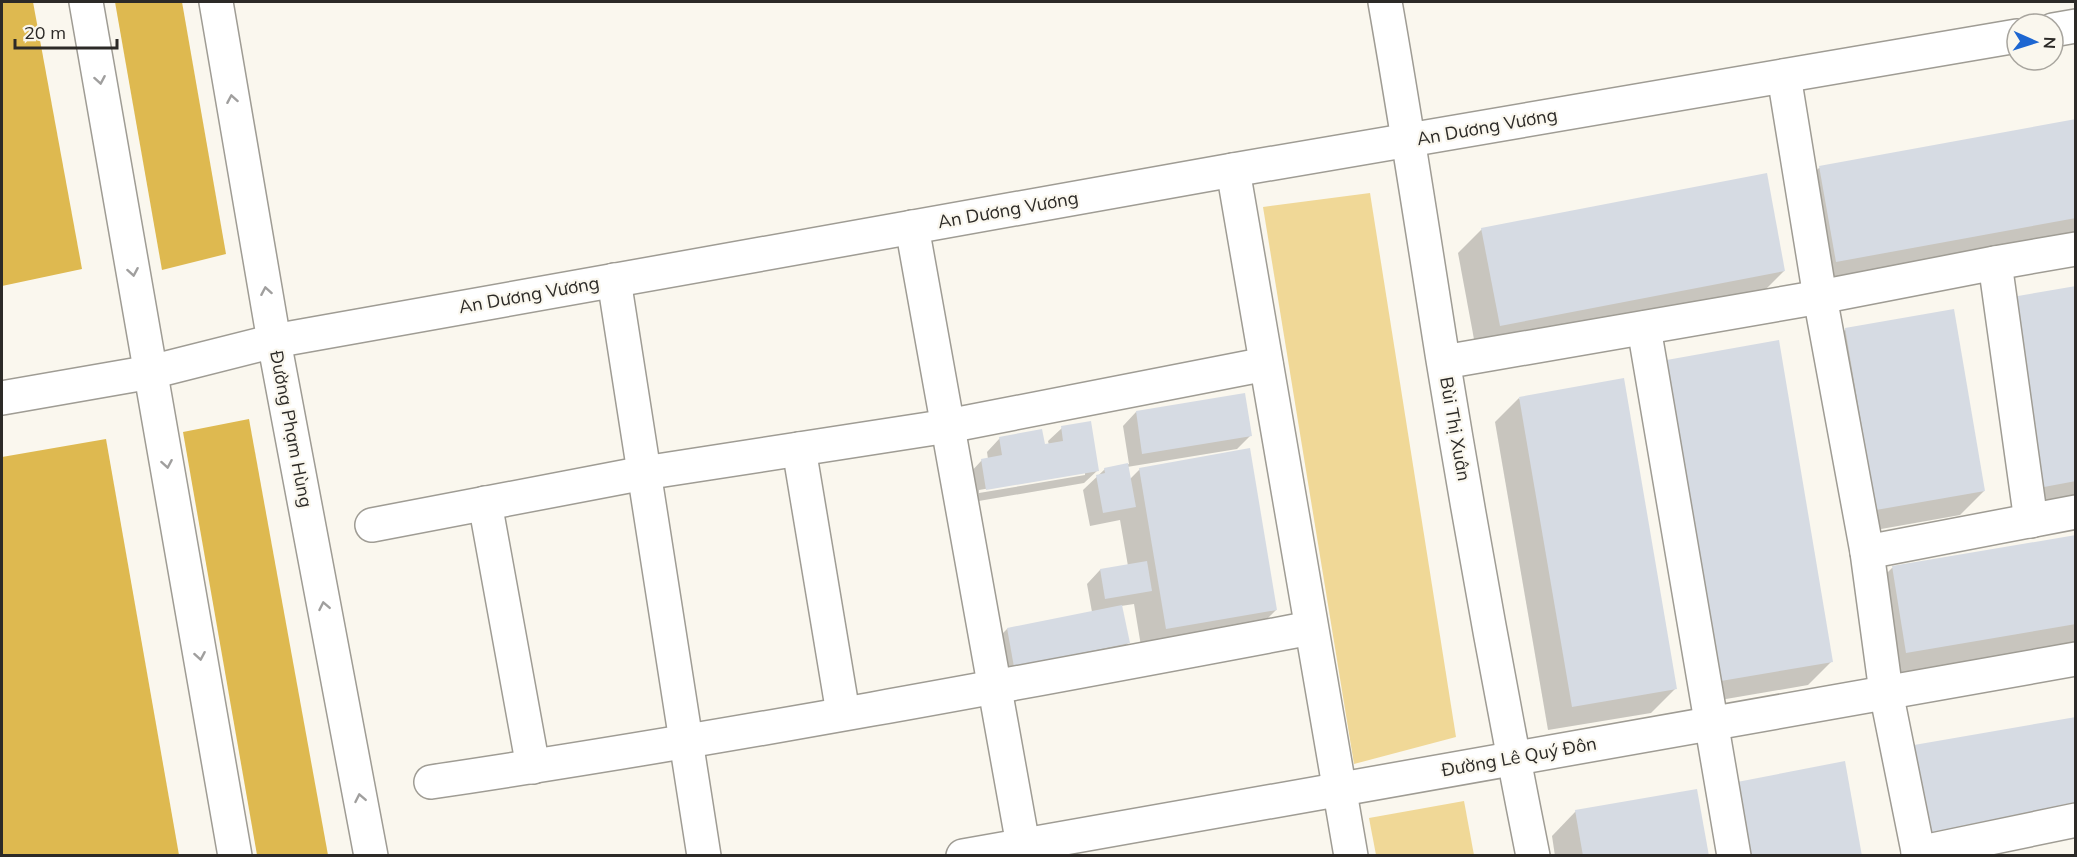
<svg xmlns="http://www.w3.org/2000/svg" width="2077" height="857" viewBox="0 0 2077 857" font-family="Mulish,sans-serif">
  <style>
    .green { fill: #f0d897 }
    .forest { fill: #deb950 }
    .shadow { fill: #0003; fill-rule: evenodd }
    .building { fill: #d6dbe3 }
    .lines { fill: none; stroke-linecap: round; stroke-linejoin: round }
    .minor-casing { stroke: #9f9c94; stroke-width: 36 }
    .minor { stroke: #fff; stroke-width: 33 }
    .oneway { stroke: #a09f9e }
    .labels { text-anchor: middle; stroke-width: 4.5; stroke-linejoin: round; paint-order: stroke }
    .street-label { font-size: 18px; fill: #2c2a27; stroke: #faf7ee }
  </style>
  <rect width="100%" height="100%" fill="#faf7ee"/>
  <!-- green -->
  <g class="green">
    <polygon points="1370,193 1456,737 1354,764 1263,207"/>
    <polygon points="1464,801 1474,855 1376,855 1369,818"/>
  </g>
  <!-- forest -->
  <g class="forest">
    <polygon points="2,2 33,2 82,269 2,286"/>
    <polygon points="115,2 182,2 226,254 162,270"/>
    <polygon points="249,419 328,855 257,855 183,432"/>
    <polygon points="106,439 179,855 2,855 2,457"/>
  </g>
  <!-- shadow -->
  <g class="shadow">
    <polygon points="2076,121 2076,232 2069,238 1812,286 1795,192 1819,168"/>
    <polygon points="1482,229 1784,271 1760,295 1476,350 1458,253"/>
    <polygon points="2076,288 2076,501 2020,510"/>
    <polygon points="1846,329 1984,491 1960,515 1853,534 1822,353"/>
    <polygon points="1637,387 1832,661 1808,685 1691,705"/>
    <polygon points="1519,398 1675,689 1651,713 1548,730 1495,422"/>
    <polygon points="1136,412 1250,436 1237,449 1127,467 1130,479 1140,469 1276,610 1252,634 1142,652 1134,604 1121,606 1128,643 1115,656 1001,679 994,642 1007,629 1092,612 1087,584 1100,570 1128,566 1120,520 1090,526 1083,490 1105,469 1129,464 1123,426"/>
    <path d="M1062,428L1098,470L1084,483L973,502L969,474L982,460L988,459L987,452L1000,438L1043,446L1049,445L1048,441ZM1085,472V475L979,493V490Z"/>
    <polygon points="2076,536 2076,643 1882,676 1868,592 1892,568"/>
    <polygon points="1576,811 1707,856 1555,856 1552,836"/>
  </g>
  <!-- building -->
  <g class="building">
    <polygon points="2076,119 2076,218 1836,262 1819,166"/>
    <polygon points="1767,173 1785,271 1500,326 1481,228"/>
    <polygon points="2076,286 2076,481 2044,487 2012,297"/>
    <polygon points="1954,309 1985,491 1876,510 1845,328"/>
    <polygon points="1779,340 1833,662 1715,682 1661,361"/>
    <polygon points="1624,378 1677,689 1572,707 1519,397"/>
    <polygon points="1245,393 1252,436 1142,454 1136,411"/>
    <polygon points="1091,421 1099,471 986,490 981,459 1002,455 999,437 1042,429 1045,444 1063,441 1061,426"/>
    <polygon points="1250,448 1277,610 1166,629 1139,468"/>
    <polygon points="1128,463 1136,507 1103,513 1096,475 1105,473 1104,468"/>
    <polygon points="2076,535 2076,624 1906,653 1892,566"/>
    <polygon points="1147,561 1152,591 1105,599 1100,569"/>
    <polygon points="1122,605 1130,643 1014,667 1007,628"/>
    <polygon points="2076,717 2076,812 1930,836 1914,745"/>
    <polygon points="1845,761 1862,856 1746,856 1732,783"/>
    <polygon points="1697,789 1709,856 1583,856 1575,810"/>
  </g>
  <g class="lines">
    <!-- minor casing -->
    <g class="minor-casing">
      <g id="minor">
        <polyline points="86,2 235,856"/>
        <polyline points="216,2 274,341 371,856"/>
        <path d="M1385,2C1406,121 1424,240 1443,360C1470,525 1500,691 1533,856"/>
        <polyline points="2053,30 2076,26"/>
        <polyline points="1784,76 1820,297 1867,552 1886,692 1919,856"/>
        <polyline points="1233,170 1351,856"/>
        <polyline points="912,227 1025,856"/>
        <polyline points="1995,263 2031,521"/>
        <polyline points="614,280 704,856"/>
        <polyline points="1644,328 1734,856"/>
        <polyline points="1444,362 1820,297 1995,263 2076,249"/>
        <polyline points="2,398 151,372 274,341 1233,170 2017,36"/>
        <polyline points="799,449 843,713"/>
        <polyline points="485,503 533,767"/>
        <polyline points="372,525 644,473 948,426 1266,364"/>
        <polyline points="1867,552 2076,512"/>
        <path d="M431,782C726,738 1019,683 1311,628"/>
        <polyline points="1918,853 2076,820"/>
        <polyline points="963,856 2076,659"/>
      </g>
    </g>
    <!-- minor -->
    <use href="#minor" class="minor"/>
  </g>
  <!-- one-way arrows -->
  <defs><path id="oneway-chevron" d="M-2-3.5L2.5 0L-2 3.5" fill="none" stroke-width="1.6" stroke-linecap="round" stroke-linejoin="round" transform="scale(1.5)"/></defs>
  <g class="oneway">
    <use href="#oneway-chevron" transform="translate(100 80) rotate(80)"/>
    <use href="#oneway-chevron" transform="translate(232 99) rotate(-100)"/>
    <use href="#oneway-chevron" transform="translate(133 272) rotate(80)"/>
    <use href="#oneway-chevron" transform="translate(266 291) rotate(-100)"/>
    <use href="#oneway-chevron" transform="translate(167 464) rotate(80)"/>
    <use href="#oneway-chevron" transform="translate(324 606) rotate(-101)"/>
    <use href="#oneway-chevron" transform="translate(200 656) rotate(80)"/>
    <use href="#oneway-chevron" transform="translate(360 798) rotate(-101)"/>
  </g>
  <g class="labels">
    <!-- street labels -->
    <g class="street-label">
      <text transform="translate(1487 127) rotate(-10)" y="6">An Dương Vương</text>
      <text transform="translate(1008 210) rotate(-10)" y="6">An Dương Vương</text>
      <text transform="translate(529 295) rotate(-10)" y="6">An Dương Vương</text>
      <text transform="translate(291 429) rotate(79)" y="6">Đường Phạm Hùng</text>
      <text transform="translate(1455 429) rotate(80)" y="6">Bùi Thị Xuân</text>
      <text transform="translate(1519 757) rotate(-10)" y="6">Đường Lê Quý Đôn</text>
    </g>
  </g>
  <!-- border -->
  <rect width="2077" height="857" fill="none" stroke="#2c2a27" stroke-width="6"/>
  <!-- north arrow -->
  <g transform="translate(2035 42) rotate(93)"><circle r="28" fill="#faf7ee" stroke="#a8a59e" stroke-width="1.5"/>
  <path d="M0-4.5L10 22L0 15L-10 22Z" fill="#1d66d1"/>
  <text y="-9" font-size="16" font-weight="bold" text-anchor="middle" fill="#2c2a27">N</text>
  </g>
  <!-- scale -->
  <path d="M15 39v9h102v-9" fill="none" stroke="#2c2a27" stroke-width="3"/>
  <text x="24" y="39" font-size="18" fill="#2c2a27" stroke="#faf7ee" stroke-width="4.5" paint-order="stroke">20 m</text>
</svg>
